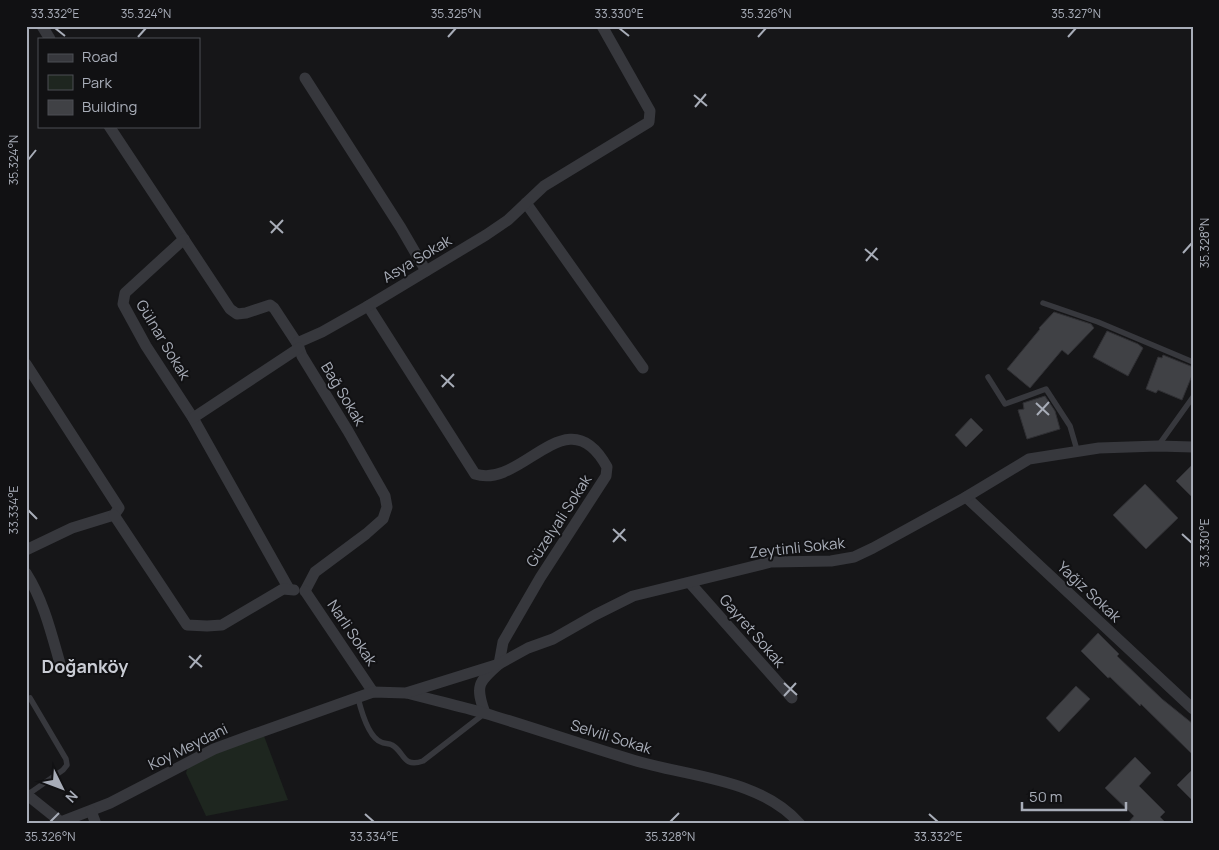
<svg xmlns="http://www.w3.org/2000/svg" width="1219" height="850" viewBox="0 0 1219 850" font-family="Manrope,sans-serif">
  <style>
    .green { fill: #1e261f }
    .building { fill: #404145; stroke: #303034 }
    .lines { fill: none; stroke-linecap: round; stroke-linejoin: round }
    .lane { stroke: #37383d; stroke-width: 5.5 }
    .street { stroke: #37383d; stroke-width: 11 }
    .ticks { fill: none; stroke: #a8adb8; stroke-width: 2 }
    .labels { text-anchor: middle; stroke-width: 4; stroke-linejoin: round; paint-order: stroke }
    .street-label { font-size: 15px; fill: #a8adb8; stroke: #111113 }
    .quarter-label { font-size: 18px; font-weight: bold; fill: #c9ccd4; stroke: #111113 }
    .neatline { fill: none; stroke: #a8adb8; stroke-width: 2 }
    .ticks-label { font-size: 12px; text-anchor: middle; fill: #a8adb8 }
  </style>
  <rect width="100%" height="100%" fill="#161618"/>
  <!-- green -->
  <polygon class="green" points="264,736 288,800 206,816 186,773 188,766 227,747"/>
  <!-- building -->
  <g class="building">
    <polygon points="1054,312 1091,324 1094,328 1068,355 1062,350 1030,388 1007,369 1040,329 1039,328"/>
    <polygon points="1107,331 1138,344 1143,348 1128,376 1093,357"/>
    <polygon points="1163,355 1193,367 1193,373 1182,400 1158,390 1156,393 1146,389 1158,357 1162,358"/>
    <polygon points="1045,396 1055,411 1060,429 1027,439 1018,410 1024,409 1023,403"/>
    <polygon points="971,418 983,430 966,447 955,435"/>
    <polygon points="1193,464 1193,498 1176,481"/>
    <polygon points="1145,484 1178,518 1146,549 1113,515"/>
    <polygon points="1098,633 1119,654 1117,656 1162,699 1193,724 1193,755 1141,704 1140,706 1110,677 1108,678 1081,651"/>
    <polygon points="1076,686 1090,699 1059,732 1046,718"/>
    <polygon points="1135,757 1151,773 1139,786 1165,812 1160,817 1167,824 1127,824 1134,816 1105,788"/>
    <polygon points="1193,769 1193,801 1177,785"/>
  </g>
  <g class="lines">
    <!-- lane -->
    <g class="lane">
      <polyline points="1043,303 1098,322 1193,362"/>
      <polyline points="988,377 1005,404 1046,389 1070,426 1077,450"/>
      <polyline points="1158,446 1193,397"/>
      <path d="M358,698C361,710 368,737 381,742C384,744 389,743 392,745C405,752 402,768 423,761L485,713"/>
      <polyline points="27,795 63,770 67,765 66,759 30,698"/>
    </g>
    <!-- street -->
    <g class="street">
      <polyline points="42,26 50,39"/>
      <polyline points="305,78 401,228 426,271"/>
      <polyline points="109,126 230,309 237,314 246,313 270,305 274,308 297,343 302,356 348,431 385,496 387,507 383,519 366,534 315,572 305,591"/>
      <polyline points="526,203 643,368"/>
      <polyline points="184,239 125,293 123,304 146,346 193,418 289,589"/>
      <path d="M368,306L475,474C522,490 567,394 607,467L606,476L540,578L503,642L499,664C478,682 475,686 485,713"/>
      <polyline points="297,343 322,332 368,306 486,235 508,220 544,186 649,122 650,111 602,26"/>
      <polyline points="26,364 119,508 114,515 72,528 26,550"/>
      <polyline points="193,418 299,348"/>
      <polyline points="966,497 1193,709"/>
      <polyline points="114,515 187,625 207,626 222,625 283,589 294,590"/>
      <path d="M26,573C44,601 52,636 61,667"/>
      <polyline points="690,583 792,698"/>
      <polyline points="305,591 373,692"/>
      <path d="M407,693C433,700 459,706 484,713C534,728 583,745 633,760C688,777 760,778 800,824"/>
      <polyline points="26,794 61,822 110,803 214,749 252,735 373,692 406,693 499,664 528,648 553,639 595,615 633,596 771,562 831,561 854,557 873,548 966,497 1029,459 1099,448 1158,446 1193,447"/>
      <polyline points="91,811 96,824"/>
    </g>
  </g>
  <!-- ticks -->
  <path class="ticks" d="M55,28L65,36M619,28L629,36M138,37L146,28M448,37L456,28M758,37L766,28M1068,37L1076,28M694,95L707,106M695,107L706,94M28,160L36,150M270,221L283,233M271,233L283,220M865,249L878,260M1183,253L1192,243M866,261L877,248M441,375L454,387M442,387L454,374M1036,403L1049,415M1037,415L1049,402M28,510L37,519M613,529L626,541M1182,534L1192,543M613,542L625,529M189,656L202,667M190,668L201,655M784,683L797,695M784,696L796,683M365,814L374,822M929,814L938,822M50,822L59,813M670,822L679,813"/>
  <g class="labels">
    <!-- street labels -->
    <g class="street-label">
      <text transform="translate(417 259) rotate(-31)" y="5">Asya Sokak</text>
      <text transform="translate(163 340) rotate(59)" y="5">Gülnar Sokak</text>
      <text transform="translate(343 394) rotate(59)" y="5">Bağ Sokak</text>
      <text transform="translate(559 521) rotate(-57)" y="5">Güzelyali Sokak</text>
      <text transform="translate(797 548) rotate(-6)" y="5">Zeytinli Sokak</text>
      <text transform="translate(1089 592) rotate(43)" y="5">Yağiz Sokak</text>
      <text transform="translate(752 631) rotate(49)" y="5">Gayret Sokak</text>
      <text transform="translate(352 633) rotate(56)" y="5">Narli Sokak</text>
      <text transform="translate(611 737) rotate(17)" y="5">Selvili Sokak</text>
      <text transform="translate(188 747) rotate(-26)" y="5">Koy Meydani</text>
    </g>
    <!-- quarter labels -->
    <g class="quarter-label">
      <text x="85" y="673">Doğanköy</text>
    </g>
  </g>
  <!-- border -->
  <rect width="1219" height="850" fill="none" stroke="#111113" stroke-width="55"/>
  <!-- legend -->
  <rect x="38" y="38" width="162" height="90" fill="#111113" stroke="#4d4f55"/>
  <rect x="48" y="54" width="25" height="8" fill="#37383d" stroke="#4d4f55"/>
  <text x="82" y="62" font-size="15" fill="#a8adb8">Road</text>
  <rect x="48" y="75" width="25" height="15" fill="#1e261f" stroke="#4d4f55"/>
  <text x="82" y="88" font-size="15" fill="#a8adb8">Park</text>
  <rect x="48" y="100" width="25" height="15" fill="#404145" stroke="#4d4f55"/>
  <text x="82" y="112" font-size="15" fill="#a8adb8">Building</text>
  <!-- north arrow -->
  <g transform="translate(62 788) rotate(132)" stroke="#111113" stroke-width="4" paint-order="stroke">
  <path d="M0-4L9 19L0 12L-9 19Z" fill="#a8adb8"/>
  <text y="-8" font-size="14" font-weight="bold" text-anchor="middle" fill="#a8adb8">N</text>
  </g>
  <!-- scale -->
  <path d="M1022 802v8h104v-8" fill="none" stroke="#a8adb8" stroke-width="2.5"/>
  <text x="1029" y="802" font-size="15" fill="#a8adb8" stroke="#111113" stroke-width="4" paint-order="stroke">50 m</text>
  <rect x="28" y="28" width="1164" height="794" class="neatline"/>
  <g class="ticks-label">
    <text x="55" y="18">33.332°E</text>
    <text x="146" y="18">35.324°N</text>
    <text x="456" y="18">35.325°N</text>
    <text x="619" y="18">33.330°E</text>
    <text x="766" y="18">35.326°N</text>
    <text x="1076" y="18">35.327°N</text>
    <text transform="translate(14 160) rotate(-90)" y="4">35.324°N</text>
    <text transform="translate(1205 243) rotate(-90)" y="4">35.328°N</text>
    <text transform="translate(14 510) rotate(-90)" y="4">33.334°E</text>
    <text transform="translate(1205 543) rotate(-90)" y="4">33.330°E</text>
    <text x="50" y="841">35.326°N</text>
    <text x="374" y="841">33.334°E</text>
    <text x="670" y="841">35.328°N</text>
    <text x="938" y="841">33.332°E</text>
  </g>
</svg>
